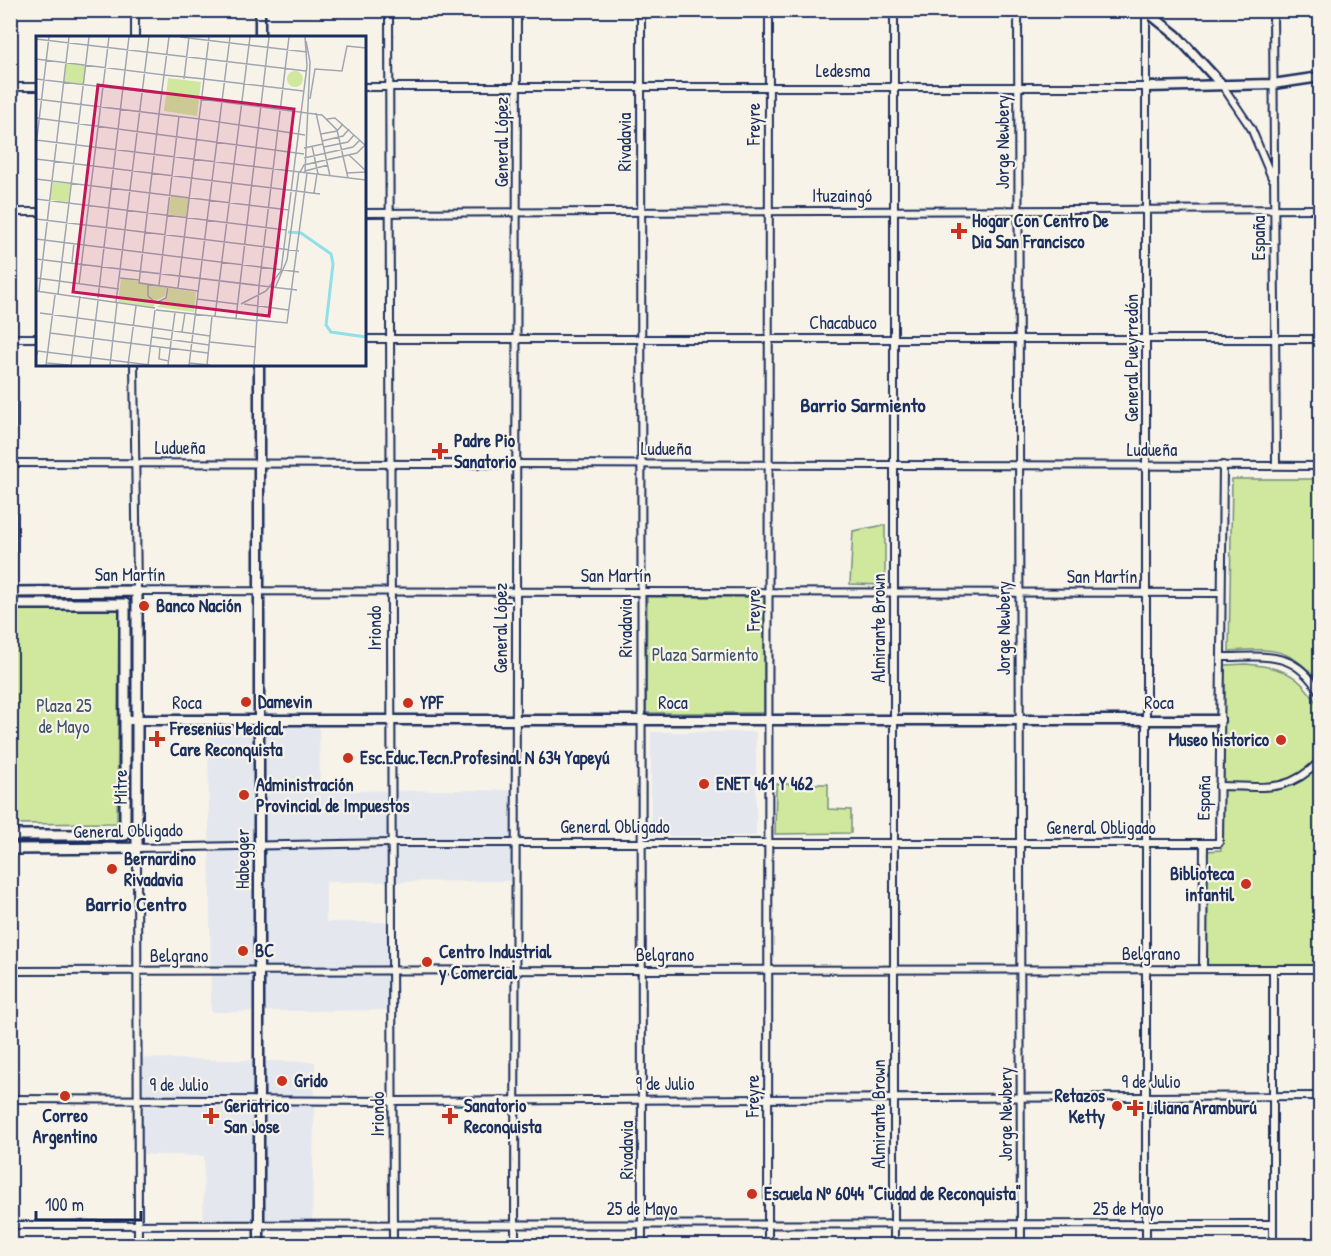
<svg xmlns="http://www.w3.org/2000/svg" width="1331" height="1256" viewBox="0 0 1331 1256" font-family="'Patrick Hand',sans-serif">
  <style>
    .built { fill: #e4e7ed }
    .green { fill: #cfe89e; stroke: #758c7e; stroke-width: 1.5 }
    .lines { fill: none; stroke-linecap: round; stroke-linejoin: round }
    .minor-casing { stroke: #1b2f5e; stroke-width: 10 }
    .tertiary-casing { stroke: #1b2f5e; stroke-width: 13 }
    .secondary-casing { stroke: #1b2f5e; stroke-width: 14 }
    .minor { stroke: #f7f3e8; stroke-width: 6 }
    .tertiary { stroke: #f7f3e8; stroke-width: 8 }
    .secondary { stroke: #f7f3e8; stroke-width: 9 }
    .poi-dot { fill: #c8321e; stroke: #f7f3e8; stroke-width: 2 }
    .labels { text-anchor: middle; stroke-width: 4.5; stroke-linejoin: round; paint-order: stroke }
    .street-label { font-size: 18px; fill: #1b2f5e; stroke: #f7f3e8 }
    .poi-label { font-size: 18px; font-weight: bold; fill: #1b2f5e; stroke: #f7f3e8; text-anchor: start }
    .park-label { font-size: 18px; fill: #3f546b; stroke: #f7f3e8 }
    .neighbourhood-label { font-size: 20px; font-weight: bold; fill: #1b2f5e; stroke: #f7f3e8 }
    .inset-river { fill: none; stroke: #8fe0e9; stroke-width: 3 }
    .inset-road { fill: none; stroke: #9fa5b1; stroke-width: 1.5 }
    .view { fill: #c2185b; fill-opacity: 0.15; stroke: #c2185b; stroke-width: 3 }
    .inset-edge { fill: none; stroke: #1b2f5e; stroke-width: 3 }
  </style>
  <rect width="100%" height="100%" fill="#f7f3e8"/>
  <filter id="ink" filterUnits="userSpaceOnUse"><feTurbulence type="fractalNoise" baseFrequency=".0167" numOctaves="2"/><feDisplacementMap in="SourceGraphic" scale="12" xChannelSelector="R" yChannelSelector="G"/><feConvolveMatrix kernelMatrix="1 2 1 2 8 2 1 2 1" color-interpolation-filters="sRGB"/></filter>
  <g filter="url(#ink)">
    <!-- built -->
    <g class="built">
      <polygon points="319,721 320,791 518,790 519,881 326,882 326,922 391,922 392,1010 211,1012 208,722"/>
      <rect x="651" y="732" width="105" height="104"/>
      <polygon points="137,1058 315,1062 312,1227 203,1225 204,1156 135,1154"/>
    </g>
    <!-- green -->
    <g class="green">
      <path d="M1232,479H1320V683C1289,647 1274,648 1229,651Z"/>
      <polygon points="885,525 885,585 850,584 853,531"/>
      <polygon points="647,597 764,597 764,713 646,713"/>
      <polygon points="11,610 119,610 117,823 11,824"/>
      <path d="M1246,664C1284,667 1301,675 1320,709V966L1206,965L1207,851L1221,850L1225,665Z"/>
      <polygon points="776,784 828,784 828,809 851,810 851,833 775,834"/>
    </g>
    <g class="lines">
      <!-- minor casing -->
      <g class="minor-casing">
        <g id="minor">
          <polyline points="389,10 393,1246"/>
          <polyline points="641,10 642,1246"/>
          <polyline points="894,10 894,1246"/>
          <polyline points="1018,10 1021,1246"/>
          <polyline points="1146,10 1146,1246"/>
          <polyline points="1273,10 1276,465"/>
          <polyline points="135,38 135,10"/>
          <polyline points="1222,85 1251,128 1272,178"/>
          <polyline points="10,87 38,87"/>
          <polyline points="364,87 1146,87"/>
          <polyline points="10,212 38,212"/>
          <polyline points="364,213 1320,209"/>
          <polyline points="10,338 38,338"/>
          <polyline points="364,339 1320,339"/>
          <polyline points="134,364 137,591 1221,593"/>
          <polyline points="10,463 1320,466"/>
          <path d="M1221,657C1266,657 1294,649 1320,693"/>
          <path d="M1219,786C1263,786 1286,795 1320,761"/>
          <polyline points="1203,969 1204,844"/>
          <polyline points="10,971 1320,969"/>
          <polyline points="10,1099 393,1101 1320,1096"/>
          <polyline points="10,1225 1273,1224"/>
          <polyline points="138,1246 137,848 392,843 1219,843 1223,465"/>
          <polyline points="515,1246 517,10"/>
          <polyline points="768,1246 769,10"/>
          <polyline points="1273,1246 1273,969"/>
        </g>
      </g>
      <!-- tertiary casing -->
      <g class="tertiary-casing">
        <g id="tertiary">
          <polyline points="1145,10 1176,35 1222,85"/>
          <polyline points="260,38 260,10"/>
          <polyline points="10,62 11,604"/>
          <polyline points="1146,87 1273,84 1320,77"/>
          <polyline points="125,720 1220,720"/>
          <polyline points="259,1246 259,364"/>
        </g>
      </g>
      <!-- secondary casing -->
      <g class="secondary-casing">
        <g id="secondary">
          <polyline points="10,592 137,591 137,848 10,849"/>
          <polyline points="10,604 125,604 125,835 10,835"/>
        </g>
      </g>
      <!-- minor -->
      <use href="#minor" class="minor"/>
      <!-- tertiary -->
      <use href="#tertiary" class="tertiary"/>
      <!-- secondary -->
      <use href="#secondary" class="secondary"/>
    </g>
  </g>
  <!-- markers -->
  <g class="poi-dot">
    <path d="M956 222h6v6h6v6h-6v6h-6v-6h-6v-6h6z"/>
    <path d="M437 442h6v6h6v6h-6v6h-6v-6h-6v-6h6z"/>
    <circle cx="144" cy="606" r="6"/>
    <circle cx="246" cy="702" r="6"/>
    <circle cx="408" cy="703" r="6"/>
    <path d="M154 730h6v6h6v6h-6v6h-6v-6h-6v-6h6z"/>
    <circle cx="1281" cy="740" r="6"/>
    <circle cx="348" cy="758" r="6"/>
    <circle cx="704" cy="784" r="6"/>
    <circle cx="244" cy="795" r="6"/>
    <circle cx="112" cy="869" r="6"/>
    <circle cx="1246" cy="884" r="6"/>
    <circle cx="243" cy="951" r="6"/>
    <circle cx="427" cy="962" r="6"/>
    <circle cx="282" cy="1081" r="6"/>
    <circle cx="65" cy="1096" r="6"/>
    <circle cx="1117" cy="1106" r="6"/>
    <path d="M1132 1099h6v6h6v6h-6v6h-6v-6h-6v-6h6z"/>
    <path d="M208 1107h6v6h6v6h-6v6h-6v-6h-6v-6h6z"/>
    <path d="M447 1107h6v6h6v6h-6v6h-6v-6h-6v-6h6z"/>
    <circle cx="752" cy="1194" r="6"/>
  </g>
  <g class="labels">
    <!-- street labels -->
    <g class="street-label">
      <text x="843" y="77">Ledesma</text>
      <text transform="translate(754 124) rotate(-90)" y="6">Freyre</text>
      <text transform="translate(502 142) rotate(-90)" y="6">General López</text>
      <text transform="translate(625 142) rotate(-90)" y="6">Rivadavia</text>
      <text transform="translate(1003 142) rotate(-90)" y="6">Jorge Newbery</text>
      <text x="842" y="202">Ituzaingó</text>
      <text transform="translate(1259 238) rotate(-90)" y="6">España</text>
      <text x="843" y="329">Chacabuco</text>
      <text transform="translate(1132 358) rotate(-90)" y="6">General Pueyrredón</text>
      <text x="180" y="454">Ludueña</text>
      <text x="666" y="455">Ludueña</text>
      <text x="1152" y="456">Ludueña</text>
      <text x="130" y="581">San Martín</text>
      <text x="616" y="582">San Martín</text>
      <text x="1102" y="583">San Martín</text>
      <text transform="translate(754 610) rotate(-90)" y="6">Freyre</text>
      <text transform="translate(375 628) rotate(-90)" y="6">Iriondo</text>
      <text transform="translate(501 628) rotate(-90)" y="6">General López</text>
      <text transform="translate(626 628) rotate(-90)" y="6">Rivadavia</text>
      <text transform="translate(879 628) rotate(-90)" y="6">Almirante Brown</text>
      <text transform="translate(1004 628) rotate(-90)" y="6">Jorge Newbery</text>
      <text x="187" y="709">Roca</text>
      <text x="673" y="709">Roca</text>
      <text x="1159" y="709">Roca</text>
      <text transform="translate(121 787) rotate(-90)" y="6">Mitre</text>
      <text transform="translate(1204 798) rotate(-89)" y="6">España</text>
      <text x="615" y="833">General Obligado</text>
      <text x="1101" y="834">General Obligado</text>
      <text transform="translate(128 831) rotate(-1)" y="6">General Obligado</text>
      <text transform="translate(243 859) rotate(-90)" y="6">Habegger</text>
      <text x="1151" y="960">Belgrano</text>
      <text x="665" y="961">Belgrano</text>
      <text x="179" y="962">Belgrano</text>
      <text x="1151" y="1088">9 de Julio</text>
      <text x="665" y="1090">9 de Julio</text>
      <text x="179" y="1091">9 de Julio</text>
      <text transform="translate(753 1096) rotate(-90)" y="6">Freyre</text>
      <text transform="translate(378 1114) rotate(-90)" y="6">Iriondo</text>
      <text transform="translate(879 1114) rotate(-90)" y="6">Almirante Brown</text>
      <text transform="translate(1006 1114) rotate(-90)" y="6">Jorge Newbery</text>
      <text transform="translate(627 1150) rotate(-90)" y="6">Rivadavia</text>
      <text x="642" y="1215">25 de Mayo</text>
      <text x="1128" y="1215">25 de Mayo</text>
    </g>
    <!-- poi labels -->
    <g class="poi-label">
      <text x="972" y="227">Hogar Con Centro De<tspan x="972" dy="21">Dia San Francisco</tspan></text>
      <text x="454" y="447">Padre Pio<tspan x="454" dy="21">Sanatorio</tspan></text>
      <text x="156" y="612">Banco Nación</text>
      <text x="258" y="708">Damevin</text>
      <text x="420" y="709">YPF</text>
      <text x="170" y="735">Fresenius Medical<tspan x="170" dy="21">Care Reconquista</tspan></text>
      <text x="1269" y="746" text-anchor="end">Museo historico</text>
      <text x="360" y="764">Esc.Educ.Tecn.Profesinal N 634 Yapeyú</text>
      <text x="716" y="790">ENET 461 Y 462</text>
      <text x="256" y="791">Administración<tspan x="256" dy="21">Provincial de Impuestos</tspan></text>
      <text x="124" y="865">Bernardino<tspan x="124" dy="21">Rivadavia</tspan></text>
      <text x="1234" y="880" text-anchor="end">Biblioteca<tspan x="1234" dy="21">infantil</tspan></text>
      <text x="255" y="957">BC</text>
      <text x="439" y="958">Centro Industrial<tspan x="439" dy="21">y Comercial</tspan></text>
      <text x="294" y="1087">Grido</text>
      <text x="1105" y="1102" text-anchor="end">Retazos<tspan x="1105" dy="21">Ketty</tspan></text>
      <text x="224" y="1112">Geriatrico<tspan x="224" dy="21">San Jose</tspan></text>
      <text x="464" y="1112">Sanatorio<tspan x="464" dy="21">Reconquista</tspan></text>
      <text x="1147" y="1114">Liliana Aramburú</text>
      <text x="65" y="1122" text-anchor="middle">Correo<tspan x="65" dy="21">Argentino</tspan></text>
      <text x="764" y="1200">Escuela Nº 6044 "Ciudad de Reconquista"</text>
    </g>
    <!-- park labels -->
    <g class="park-label">
      <text x="705" y="661">Plaza Sarmiento</text>
      <text x="64" y="712">Plaza 25<tspan x="64" dy="21">de Mayo</tspan></text>
    </g>
    <!-- neighbourhood labels -->
    <g class="neighbourhood-label">
      <text x="863" y="412">Barrio Sarmiento</text>
      <text x="136" y="911">Barrio Centro</text>
    </g>
  </g>
  <!-- overview -->
  <g transform="translate(36 36)">
    <rect width="330" height="330" fill="#f7f3e8"/>
    <path d="M30,27L50,29L48,48L28,46ZM251 43a8 8 0 1 1 16 0a8 8 0 1 1-16 0ZM132,42L165,46L161,80L128,75ZM17,146L35,148L32,166L14,164ZM135,160L153,162L151,181L132,178ZM85,242L131,251L129,260L119,265L118,271L82,266ZM133,252L160,256L158,276L121,271L130,263Z" fill="#cfe89e"/>
    <path class="inset-river" d="M252,196L265,197L295,218L297,228L290,289L295,296L330,301"/>
    <path class="inset-road" d="M144,1L271,16M173,1L168,43L267,55M0,3L270,35M0,23L128,39L133,1M128,39L168,43L163,83L123,78ZM0,43L128,58M148,43L153,1M0,63L123,78L103,247L162,255M164,63L286,79L301,94L312,142M274,63L279,33L306,35L311,10L330,12M280,77L294,140M0,82L268,118M291,83L299,82L329,109M285,98L301,95L307,88M0,104L330,144M286,105L307,100L313,93M0,110L13,1M276,110L282,138M288,111L312,106L318,99M268,112L287,108M313,119L330,135M268,122L317,111L324,104M0,123L284,158M269,135L292,129M264,136L268,129L321,117L329,109M269,136L274,26L270,5M311,137L330,136M0,143L253,174M278,157L281,138M0,163L250,194M0,183L263,215M0,203L263,236M0,223L261,254M36,226L38,207M0,242L83,253M84,242L103,244M43,248L73,1M112,248V260L120,267L130,262L132,251M123,249L143,80M142,252L163,83L269,99M239,252L251,224L263,135M0,255L119,272M3,255L33,1M22,258L53,1M62,262L93,1M161,263L201,268M80,266L113,1M205,268L230,255L245,235L271,30L269,1M208,268L252,274M120,274L222,285M4,277L117,292M179,280L214,1M200,282L233,1M222,284L251,287L271,137M117,292L174,300M146,296L149,277M14,297L172,317M116,301L173,309M174,306L220,311M124,311L123,323L133,325M0,321L2,315L114,329M11,327L33,329M153,327L174,329M10,329L19,259M35,329L44,260M54,329L62,265M74,329L81,267M92,329L100,270M112,329L119,274M132,329L139,276M153,329L194,1M171,329L176,280M218,329L223,250L253,1"/>
    <path class="view" d="M62,49L258,73L233,280L37,256Z"/>
    <rect width="330" height="330" class="inset-edge"/>
  </g>
  <!-- margin -->
  <rect width="1331" height="1256" fill="none" stroke="#f7f3e8" stroke-width="36"/>
  <rect x="18" y="18" width="1295" height="1220" fill="none" stroke="#1b2f5e" stroke-width="2" filter="url(#ink)"/>
  <!-- scale -->
  <path d="M36 1211v9h105v-9" fill="none" stroke="#1b2f5e" stroke-width="3"/>
  <text x="45" y="1211" font-size="18" fill="#1b2f5e" stroke="#f7f3e8" stroke-width="4.5" paint-order="stroke">100 m</text>
</svg>
